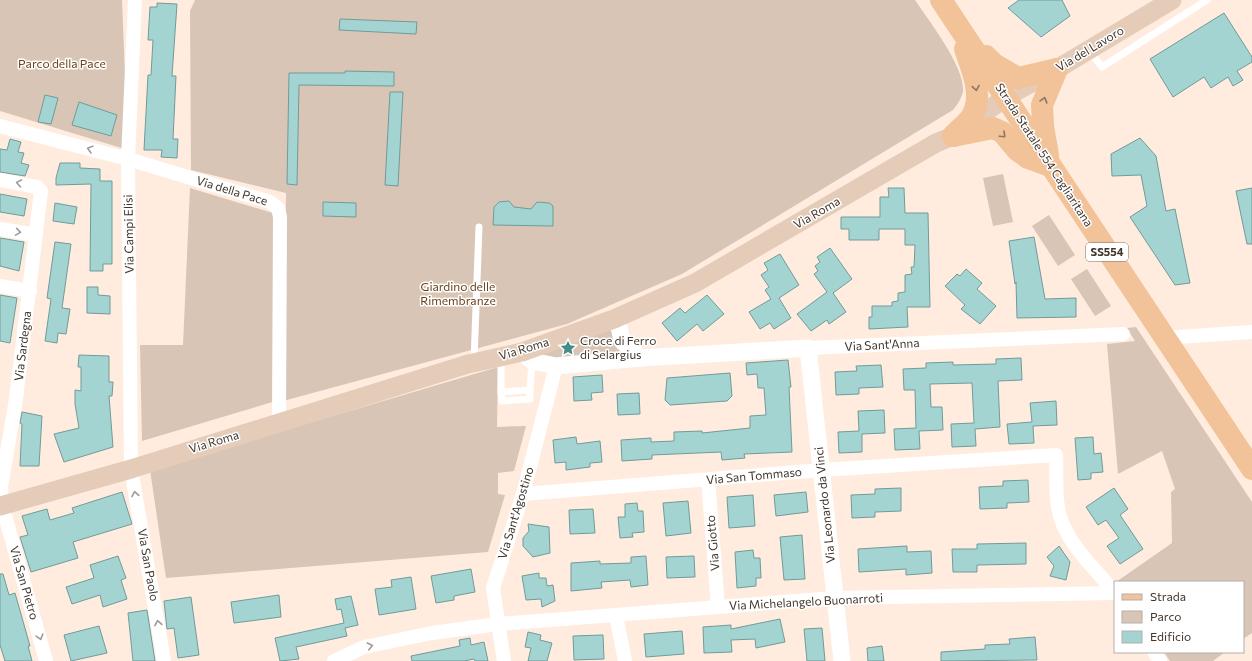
<svg xmlns="http://www.w3.org/2000/svg" width="1252" height="661" viewBox="0 0 1252 661" font-family="Commissioner,sans-serif">
  <style>
    .green { fill: #d8c5b6 }
    .building { fill: #a4d4d2; stroke: #709b99 }
    .lines { fill: none; stroke-linecap: round; stroke-linejoin: round }
    .service { stroke: #fff; stroke-width: 7 }
    .minor { stroke: #fff; stroke-width: 14 }
    .tertiary { stroke: #fff; stroke-width: 17 }
    .secondary { stroke: #e4ccb9; stroke-width: 19 }
    .primary { stroke: #f2c298; stroke-width: 22 }
    .oneway { stroke: #91755d }
    .oneway2 { stroke: #a09a96 }
    .labels { text-anchor: middle; stroke-width: 3; stroke-linejoin: round; paint-order: stroke }
    .shield { fill: #fff; stroke: #7b726b; stroke-width: 1 }
    .shield-label { font-size: 11px; font-weight: bold; fill: #42362c }
    .street-label { font-size: 12px; fill: #42362c; stroke: #fff }
    .park-label { font-size: 12px; fill: #6a3f17; stroke: #fff }
    .poi-label { font-size: 12px; fill: #42362c; stroke: #fff; text-anchor: start }
  </style>
  <rect width="100%" height="100%" fill="#ffecde"/>
  <!-- green -->
  <g class="green">
    <polygon points="0,0 122,0 128,150 0,111"/>
    <path d="M195,0H915C929,21 965,67 963,91C962,98 957,105 953,110L682,274L567,324L283,401L286,193L191,170L190,11Z"/>
    <polygon points="1003,174 1013,222 993,226 983,178"/>
    <polygon points="190,188 276,214 276,401 142,441 140,345 183,345"/>
    <polygon points="1049,215 1075,255 1058,266 1032,226"/>
    <polygon points="1087,269 1111,306 1095,316 1071,279"/>
    <polygon points="616,325 624,358 541,361 536,353"/>
    <polygon points="1136,327 1252,502 1252,633 1243,639 1243,582 1116,582 1172,543 1171,492 1175,489 1162,451 1118,474 1107,344 1135,341 1127,328"/>
    <polygon points="498,367 497,427 526,426 514,471 498,473 498,494 505,495 488,552 166,578 150,470"/>
    <polygon points="1164,652 1225,652 1213,661 1170,661"/>
  </g>
  <!-- building -->
  <g class="building">
    <polygon points="1019,0 1062,0 1070,16 1041,37 1008,8"/>
    <polygon points="157,3 177,4 172,76 176,76 173,139 178,139 177,158 161,157 162,150 144,150 148,75 151,75 153,40 148,40 150,7 157,7"/>
    <polygon points="1224,13 1252,57 1252,62 1237,71 1243,80 1233,86 1228,77 1211,88 1204,77 1173,97 1150,59"/>
    <polygon points="340,19 417,22 416,34 339,30"/>
    <polygon points="345,71 394,72 394,86 299,85 297,185 287,184 289,73 345,73"/>
    <polygon points="390,92 403,92 398,186 385,185"/>
    <polygon points="45,95 58,98 51,124 38,122"/>
    <polygon points="79,102 117,115 111,136 72,125"/>
    <polygon points="1140,138 1156,156 1166,211 1175,209 1190,283 1175,285 1130,217 1147,206 1141,175 1112,176 1111,154"/>
    <polygon points="10,139 21,142 18,152 24,153 21,163 29,165 25,176 0,172 0,149 7,150"/>
    <polygon points="60,163 80,163 80,168 100,169 100,181 112,181 112,264 103,264 103,271 90,271 91,184 56,185 56,178"/>
    <polygon points="888,188 904,188 905,213 928,213 930,307 907,307 908,327 869,329 869,317 872,317 872,306 892,306 892,302 898,301 898,293 905,292 905,275 912,274 911,267 914,267 915,245 905,245 905,229 879,229 879,240 849,240 849,229 841,229 841,217 880,217 880,197 889,197"/>
    <polygon points="1252,188 1252,244 1247,244 1236,191"/>
    <polygon points="0,194 27,199 24,216 0,212"/>
    <polygon points="509,201 514,207 531,209 537,202 549,203 553,206 553,226 493,225 494,207 499,202"/>
    <polygon points="323,202 356,203 356,217 323,216"/>
    <polygon points="55,203 77,207 74,224 53,221"/>
    <polygon points="1034,237 1045,299 1076,298 1076,317 1017,318 1016,282 1015,284 1009,241"/>
    <polygon points="0,238 24,242 19,271 0,266"/>
    <polygon points="55,242 71,244 62,308 70,309 66,334 58,333 57,343 45,341 51,299 47,298"/>
    <polygon points="830,248 852,279 833,293 846,312 829,324 827,320 811,331 797,314 827,292 814,274 818,271 815,266 820,262 817,257"/>
    <polygon points="780,254 799,285 779,298 791,318 774,329 770,323 760,329 749,312 771,299 765,290 769,287 761,275 768,270 764,263"/>
    <polygon points="966,269 982,283 977,289 996,306 980,324 961,309 965,305 945,286 957,274 960,276"/>
    <polygon points="87,287 98,287 98,295 110,296 110,314 87,313"/>
    <polygon points="0,295 17,298 10,343 0,341"/>
    <polygon points="707,295 724,314 703,331 697,324 677,341 662,323 680,308 685,313"/>
    <polygon points="79,355 109,356 109,382 113,382 112,396 109,396 113,447 64,462 54,434 79,428 75,404 75,390 81,391 81,367 78,367"/>
    <polygon points="1021,358 1022,380 998,381 1000,427 975,429 976,446 952,447 951,424 974,423 972,383 930,384 931,407 942,407 943,430 919,431 920,449 895,450 894,429 916,428 915,390 904,390 903,369 926,368 926,363 953,362 953,365 996,364 996,359"/>
    <polygon points="788,360 791,387 789,387 792,452 744,454 745,458 722,460 721,452 652,455 652,459 622,461 621,440 651,438 651,442 674,441 674,432 702,431 702,433 750,428 750,416 766,415 764,388 758,388 757,374 747,375 746,363"/>
    <polygon points="881,365 883,387 859,388 859,394 836,395 835,372 857,371 856,366"/>
    <polygon points="730,373 732,396 727,401 670,405 665,400 667,378"/>
    <polygon points="602,375 603,392 591,393 592,400 574,401 573,377"/>
    <polygon points="639,393 640,414 618,415 617,394"/>
    <polygon points="1056,401 1057,425 1033,426 1034,443 1009,444 1007,424 1032,422 1030,403"/>
    <polygon points="884,410 885,433 862,434 862,452 839,453 838,432 859,431 858,411"/>
    <polygon points="22,412 42,416 39,466 20,466 22,424 20,423"/>
    <polygon points="576,437 577,444 600,441 602,462 590,463 590,467 566,470 566,462 555,463 553,440"/>
    <polygon points="1093,437 1094,454 1101,453 1103,472 1091,473 1091,479 1078,480 1075,438"/>
    <polygon points="1028,480 1029,502 1007,503 1007,508 980,509 979,487 1003,486 1003,481"/>
    <polygon points="901,488 901,511 875,512 875,517 852,518 851,495 875,494 875,489"/>
    <polygon points="1114,488 1128,509 1120,515 1143,549 1120,564 1107,546 1119,538 1106,520 1098,525 1086,507"/>
    <polygon points="122,492 132,524 73,542 78,558 31,572 20,537 28,535 22,516 47,509 50,520 74,513 72,508"/>
    <polygon points="806,492 808,512 776,516 774,495"/>
    <polygon points="753,495 755,526 729,528 727,497"/>
    <polygon points="688,501 691,533 666,536 663,503"/>
    <polygon points="637,503 638,511 643,511 644,532 632,533 633,537 620,538 618,517 625,517 625,504"/>
    <polygon points="593,509 595,533 570,534 569,510"/>
    <polygon points="528,524 549,527 550,553 533,557 523,546 523,538 529,531"/>
    <polygon points="802,535 805,579 784,580 780,537"/>
    <polygon points="1026,543 1026,564 977,565 977,572 953,572 952,549 977,549 977,544"/>
    <polygon points="907,546 907,552 931,551 932,573 906,575 906,569 859,572 858,549"/>
    <polygon points="1059,546 1070,562 1066,580 1050,576 1054,566 1047,557"/>
    <polygon points="753,550 754,558 760,558 761,578 756,578 756,586 737,588 735,552"/>
    <polygon points="118,556 126,578 121,580 127,599 103,607 100,595 72,604 66,587 94,578 90,565"/>
    <polygon points="646,556 648,585 631,587 630,580 601,582 602,588 571,591 571,563 600,561 600,564 631,563 631,557"/>
    <polygon points="694,556 695,577 667,578 666,557"/>
    <polygon points="471,569 475,592 454,596 454,600 436,603 431,576"/>
    <polygon points="539,573 539,578 546,578 547,586 553,585 555,601 542,607 541,599 526,600 522,576"/>
    <polygon points="0,574 3,574 9,595 15,593 30,646 28,646 32,661 5,661 0,645"/>
    <polygon points="411,577 416,609 379,615 375,589 392,587 391,580"/>
    <polygon points="279,595 281,617 234,623 231,602"/>
    <polygon points="351,596 358,625 345,628 347,636 296,647 299,659 280,661 275,638 344,623 341,609 337,610 335,599"/>
    <polygon points="191,597 199,655 178,658 174,628 167,629 164,601"/>
    <polygon points="147,610 155,661 133,661 128,613"/>
    <polygon points="780,619 785,642 756,648 755,639 731,640 732,652 704,653 703,627 731,625 731,629"/>
    <polygon points="99,626 107,653 71,661 64,635"/>
    <polygon points="822,628 825,661 807,661 804,629"/>
    <polygon points="682,631 684,654 646,657 644,634"/>
    <polygon points="528,632 541,635 540,640 552,643 547,661 528,661 531,648 525,647"/>
    <polygon points="603,635 604,659 574,660 573,636"/>
    <polygon points="1035,637 1037,660 941,661 941,652 985,649 985,645 1010,644 1009,639"/>
    <polygon points="470,638 471,645 484,642 488,661 475,661 474,659 464,661 412,661 411,656 460,646 459,640"/>
    <polygon points="882,646 884,661 868,661 867,648"/>
  </g>
  <g class="lines">
    <!-- service -->
    <g class="service">
      <polyline points="1089,50 1102,67 1207,0"/>
      <polyline points="501,357 501,392 530,390 532,361"/>
      <polyline points="474,361 479,227"/>
      <polyline points="501,392 502,401 530,399 530,390"/>
    </g>
    <!-- minor -->
    <g class="minor">
      <polyline points="135,0 128,159 131,469 164,661"/>
      <polyline points="0,126 128,159 270,202 278,208 280,217 279,422"/>
      <polyline points="0,180 37,187 41,191 16,399 1,487 2,505 46,661"/>
      <polyline points="0,229 36,235"/>
      <polyline points="0,286 30,291"/>
      <polyline points="1164,338 1252,332"/>
      <polyline points="808,348 1123,334"/>
      <polyline points="708,479 718,607"/>
      <path d="M523,494L822,470L1056,455C1057,472 1055,490 1058,507C1063,541 1094,567 1115,593"/>
      <polyline points="616,615 625,661"/>
      <polyline points="1154,652 1160,661"/>
      <polyline points="334,661 364,647 432,633 498,624 834,598 1115,593"/>
      <polyline points="504,661 493,588 523,494 556,366"/>
    </g>
    <!-- tertiary -->
    <g class="tertiary">
      <polyline points="617,318 622,341 640,358"/>
      <polyline points="522,352 532,361 556,366 640,358 808,348 842,661"/>
    </g>
    <!-- secondary -->
    <polyline class="secondary" points="0,506 131,469 468,364 522,352 614,319 695,283 936,143 953,136 1006,97 1057,69 1172,0"/>
    <!-- primary -->
    <g class="primary">
      <polyline points="941,0 1252,469"/>
      <polyline points="986,56 994,64 1018,78 1057,69"/>
      <path d="M953,136C959,129 967,124 972,116C984,95 972,70 965,49"/>
      <polyline points="953,136 993,128 1002,132 1017,150 1028,158 1050,166"/>
      <polyline points="1048,155 1043,126 1042,105 1057,69"/>
    </g>
  </g>
  <!-- one-way arrows -->
  <defs><path id="oneway-chevron" d="M-2-3.5L2.5 0L-2 3.5" fill="none" stroke-width="1.6" stroke-linecap="round" stroke-linejoin="round"/></defs>
  <g class="oneway">
    <use href="#oneway-chevron" transform="translate(976 88) rotate(81)"/>
    <use href="#oneway-chevron" transform="translate(1044 100) rotate(-74)"/>
    <use href="#oneway-chevron" transform="translate(1003 135) rotate(43)"/>
  </g>
  <g class="oneway2">
    <use href="#oneway-chevron" transform="translate(90 149) rotate(-165)"/>
    <use href="#oneway-chevron" transform="translate(19 183) rotate(-170)"/>
    <use href="#oneway-chevron" transform="translate(18 232) rotate(9)"/>
    <use href="#oneway-chevron" transform="translate(135 494) rotate(-100)"/>
    <use href="#oneway-chevron" transform="translate(158 623) rotate(-100)"/>
    <use href="#oneway-chevron" transform="translate(40 637) rotate(74)"/>
    <use href="#oneway-chevron" transform="translate(370 646) rotate(-13)"/>
  </g>
  <!-- icons -->
  <defs>
    <g id="sight-bare" transform="scale(1.2)"><path d="M0-6L1.8-2.2L6-1.7L2.9 1.2L3.7 5.4L0 3.3L-3.7 5.4L-2.9 1.2L-6-1.7L-1.8-2.2Z" fill="#458c8a" stroke="#fff" stroke-width="2.5" paint-order="stroke"/></g>
  </defs>
  <g fill-rule="evenodd">
    <use href="#sight-bare" x="568" y="348"/>
  </g>
  <g class="labels">
    <!-- shield labels -->
    <rect class="shield" x="1086" y="243" width="42" height="18" rx="3"/>
    <g class="shield-label">
      <text x="1107" y="256">SS554</text>
    </g>
    <!-- street labels -->
    <g class="street-label">
      <text transform="translate(1090 49) rotate(-31)" y="4">Via del Lavoro</text>
      <text transform="translate(1044 155) rotate(57)" y="4">Strada Statale 554 Cagliaritana</text>
      <text transform="translate(232 191) rotate(17)" y="4">Via della Pace</text>
      <text transform="translate(817 213) rotate(-30)" y="4">Via Roma</text>
      <text transform="translate(129 234) rotate(-91)" y="4">Via Campi Elisi</text>
      <text transform="translate(882 345) rotate(-3)" y="4">Via Sant'Anna</text>
      <text transform="translate(23 346) rotate(-83)" y="4">Via Sardegna</text>
      <text transform="translate(524 349) rotate(-17)" y="4">Via Roma</text>
      <text transform="translate(214 442) rotate(-17)" y="4">Via Roma</text>
      <text transform="translate(754 476) rotate(-5)" y="4">Via San Tommaso</text>
      <text transform="translate(825 505) rotate(-96)" y="4">Via Leonardo da Vinci</text>
      <text transform="translate(516 513) rotate(-73)" y="4">Via Sant'Agostino</text>
      <text transform="translate(713 543) rotate(-95)" y="4">Via Giotto</text>
      <text transform="translate(148 565) rotate(80)" y="4">Via San Paolo</text>
      <text transform="translate(24 583) rotate(74)" y="4">Via San Pietro</text>
      <text transform="translate(806 602) rotate(-3)" y="4">Via Michelangelo Buonarroti</text>
    </g>
    <!-- park labels -->
    <g class="park-label">
      <text x="62" y="68">Parco della Pace</text>
      <text x="458" y="291">Giardino delle<tspan x="458" dy="14">Rimembranze</tspan></text>
    </g>
    <!-- poi labels -->
    <g class="poi-label">
      <text x="580" y="345">Croce di Ferro<tspan x="580" dy="14">di Selargius</tspan></text>
    </g>
  </g>
  <!-- legend -->
  <rect x="1114" y="581" width="130" height="72" fill="#ffffff" stroke="#b3afab"/>
  <rect x="1122" y="594" width="20" height="6" fill="#f2c298" stroke="#b3afab"/>
  <text x="1150" y="601" font-size="12" fill="#42362c">Strada</text>
  <rect x="1122" y="611" width="20" height="12" fill="#d8c5b6" stroke="#b3afab"/>
  <text x="1150" y="621" font-size="12" fill="#42362c">Parco</text>
  <rect x="1122" y="631" width="20" height="12" fill="#a4d4d2" stroke="#b3afab"/>
  <text x="1150" y="641" font-size="12" fill="#42362c">Edificio</text>
</svg>
